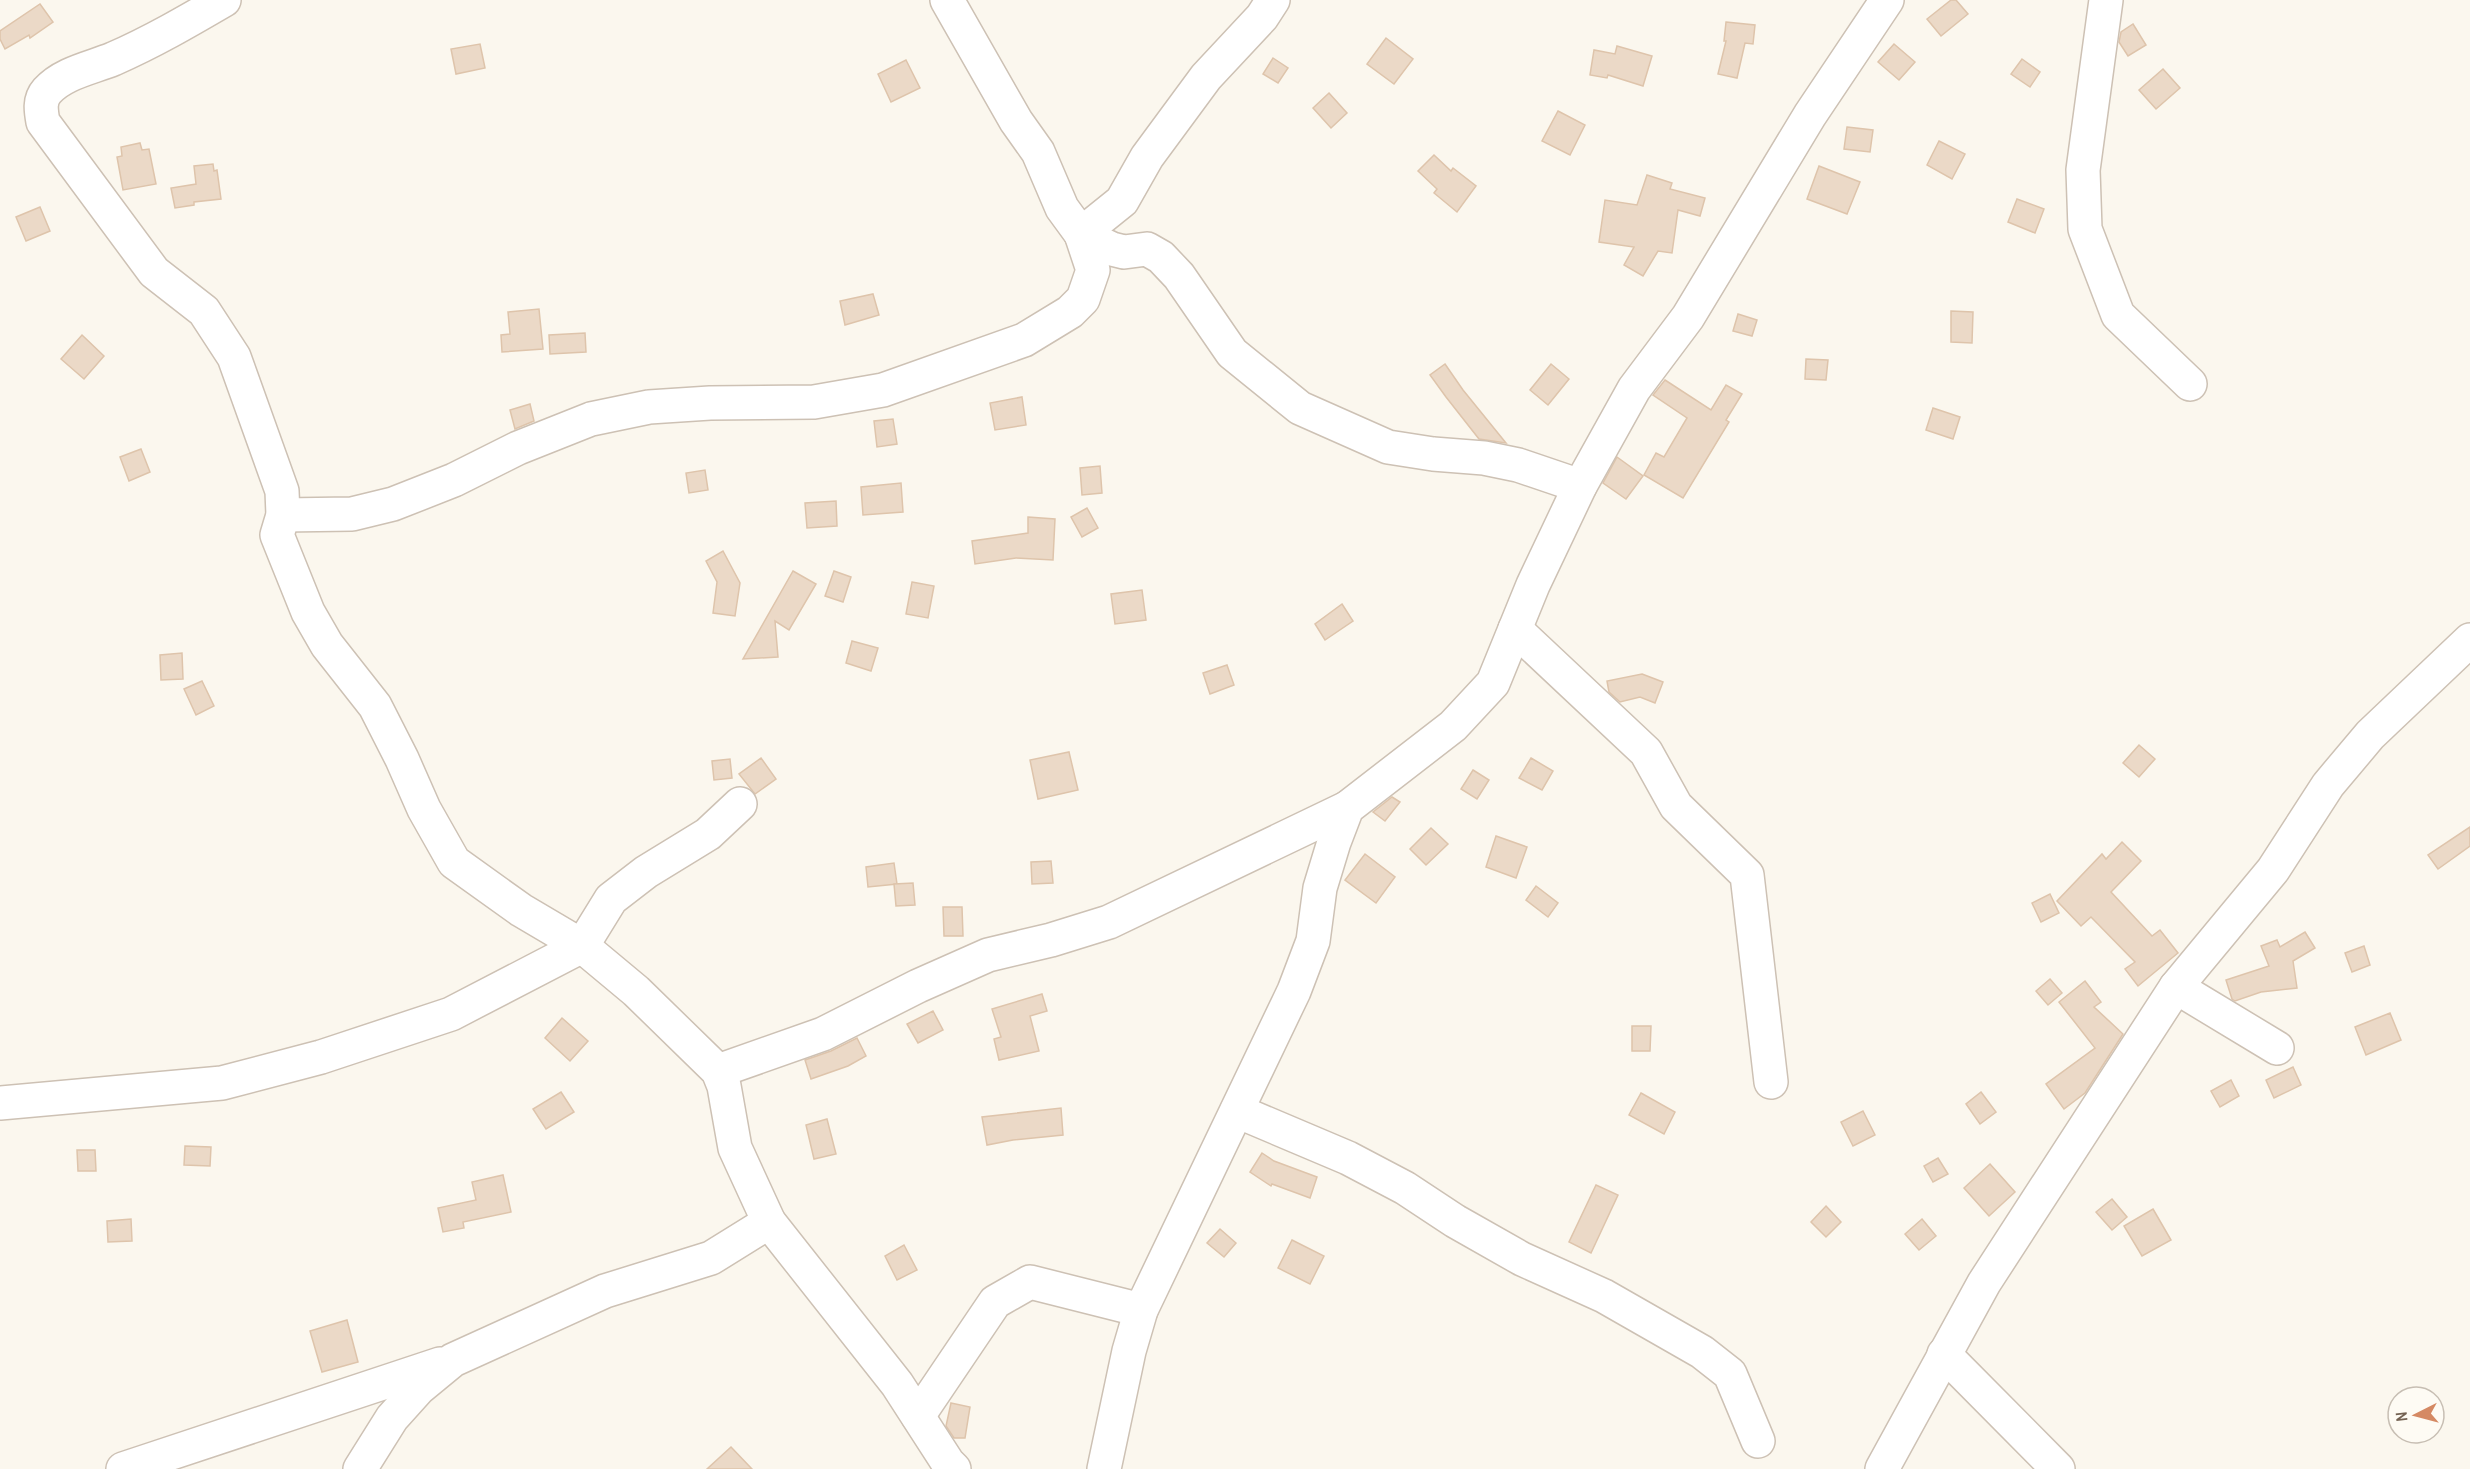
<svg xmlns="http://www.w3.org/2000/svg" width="2470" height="1469" viewBox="0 0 2470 1469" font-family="'Archivo Narrow',sans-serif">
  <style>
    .building { fill: #ebd9c7; stroke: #dec4ab; stroke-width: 1.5 }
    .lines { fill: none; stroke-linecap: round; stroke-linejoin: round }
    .minor-casing { stroke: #cdc1b4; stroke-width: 36 }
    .minor { stroke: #fff; stroke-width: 33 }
  </style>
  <rect width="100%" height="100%" fill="#fbf7ee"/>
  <!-- building -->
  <g class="building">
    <polygon points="1951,0 1956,0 1968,14 1941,36 1927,19"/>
    <polygon points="40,4 53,22 30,38 29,35 5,49 0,39 0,31"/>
    <polygon points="1726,22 1755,25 1753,44 1745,43 1737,78 1718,74 1726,41 1724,41"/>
    <polygon points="2133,24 2146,45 2128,56 2119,42 2121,32"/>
    <polygon points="1386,38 1413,59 1394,84 1367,64"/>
    <polygon points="480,44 485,68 456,74 451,49"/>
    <polygon points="1894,44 1915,62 1899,80 1878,62"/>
    <polygon points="1617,46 1652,56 1643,86 1608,75 1607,78 1590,75 1594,50 1615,54"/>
    <polygon points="1273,58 1288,68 1278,83 1263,74"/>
    <polygon points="2022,59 2040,72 2030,87 2011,74"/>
    <polygon points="906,60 920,88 891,102 878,74"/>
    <polygon points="2163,69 2180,88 2156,109 2139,90"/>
    <polygon points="1329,93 1347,113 1331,128 1313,108"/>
    <polygon points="1558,111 1585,125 1570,155 1542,141"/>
    <polygon points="1847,127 1873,130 1870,152 1844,149"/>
    <polygon points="1939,141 1965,154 1952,179 1927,165"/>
    <polygon points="140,143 142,150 149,149 156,184 123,190 117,157 122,156 121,147"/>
    <polygon points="1434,155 1451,171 1453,168 1476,186 1457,212 1434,193 1437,189 1418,171"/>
    <polygon points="213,164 214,171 217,170 221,199 194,202 194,205 175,208 171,188 196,184 194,166"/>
    <polygon points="1819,166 1860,182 1847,214 1807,199"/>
    <polygon points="1647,175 1672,183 1670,189 1705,198 1700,216 1678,210 1672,253 1658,251 1643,276 1624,265 1634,247 1599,242 1605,200 1637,205"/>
    <polygon points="2017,199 2044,209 2035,233 2008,222"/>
    <polygon points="40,207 50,231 26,241 16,217"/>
    <polygon points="873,294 879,315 845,325 840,301"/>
    <polygon points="539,309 543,349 502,352 501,335 510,334 508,312"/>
    <polygon points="1951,311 1973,312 1972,343 1951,342"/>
    <polygon points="1738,314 1757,320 1752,336 1733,331"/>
    <polygon points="585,333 586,352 550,354 549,335"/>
    <polygon points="82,335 104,356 84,379 61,359"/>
    <polygon points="1806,359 1828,360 1826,380 1805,379"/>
    <polygon points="1445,364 1463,390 1506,443 1479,439 1446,397 1430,375"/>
    <polygon points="1551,364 1569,379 1548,405 1530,390"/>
    <polygon points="1665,380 1711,410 1726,385 1742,394 1726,420 1729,422 1683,498 1644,475 1656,453 1664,457 1687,418 1653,395"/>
    <polygon points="1022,397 1026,425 995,430 990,403"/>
    <polygon points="530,404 534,421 515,429 510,410"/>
    <polygon points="1933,408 1960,417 1953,439 1926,430"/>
    <polygon points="893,419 897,444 877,447 874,421"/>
    <polygon points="141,449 150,472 129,481 120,457"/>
    <polygon points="1617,457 1643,476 1626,499 1603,483"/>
    <polygon points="1100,466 1102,493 1082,495 1080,468"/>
    <polygon points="705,470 708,490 689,493 686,473"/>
    <polygon points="901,483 903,512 863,515 861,487"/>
    <polygon points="836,501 837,526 807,528 805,503"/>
    <polygon points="1087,508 1098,528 1082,537 1071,517"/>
    <polygon points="1028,517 1055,519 1053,560 1016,558 975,564 972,541 1028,533"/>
    <polygon points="723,551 740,583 735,616 713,613 717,582 706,561"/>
    <polygon points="793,571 816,584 789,630 775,621 778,657 743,659"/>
    <polygon points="834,571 851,577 843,602 825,596"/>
    <polygon points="912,582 934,586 928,618 906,614"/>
    <polygon points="1142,590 1146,620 1115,624 1111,594"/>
    <polygon points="1342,604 1353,621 1325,640 1315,624"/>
    <polygon points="852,641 878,648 871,671 846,663"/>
    <polygon points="182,653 183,679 161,680 160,655"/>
    <polygon points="1227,665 1234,685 1210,694 1203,673"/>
    <polygon points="1642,674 1663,682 1655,703 1640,697 1620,702 1609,692 1607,681"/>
    <polygon points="202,681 214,706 196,715 184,689"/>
    <polygon points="2139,745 2155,759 2139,777 2123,763"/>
    <polygon points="1069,752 1078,790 1038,799 1030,760"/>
    <polygon points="761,758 776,779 755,794 739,774"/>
    <polygon points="1531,758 1553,771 1542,790 1519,778"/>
    <polygon points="730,759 732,778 714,780 712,761"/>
    <polygon points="1473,770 1489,780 1477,799 1461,789"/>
    <polygon points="1392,797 1400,802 1385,821 1373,812"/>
    <polygon points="2470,827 2470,846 2438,869 2428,855"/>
    <polygon points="1431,828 1448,844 1426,865 1410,849"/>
    <polygon points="1496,836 1527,847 1516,878 1486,867"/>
    <polygon points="2122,842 2141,861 2111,892 2152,936 2160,930 2178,953 2138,986 2125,969 2135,962 2091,917 2081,926 2057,901 2102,854 2106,859"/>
    <polygon points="1365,854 1395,877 1376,903 1345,880"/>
    <polygon points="1051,861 1053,883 1032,884 1031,862"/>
    <polygon points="894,863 897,884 868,887 866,867"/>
    <polygon points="913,883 915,905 896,906 894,884"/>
    <polygon points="1536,886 1558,903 1548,917 1526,900"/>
    <polygon points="2050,894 2059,913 2041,922 2032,903"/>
    <polygon points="943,907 962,907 963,936 944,936"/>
    <polygon points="2305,932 2315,948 2293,961 2297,988 2261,992 2235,1001 2232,999 2226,980 2269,966 2261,946 2277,940 2280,947"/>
    <polygon points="2364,946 2370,965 2352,972 2345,953"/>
    <polygon points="2050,979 2062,993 2048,1005 2036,991"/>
    <polygon points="2085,981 2101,1002 2094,1007 2123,1034 2085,1093 2064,1109 2046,1084 2095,1048 2059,1002"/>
    <polygon points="1042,994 1047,1011 1030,1016 1039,1051 999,1060 994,1039 1001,1037 992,1009"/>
    <polygon points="933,1011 943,1030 918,1043 907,1024"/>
    <polygon points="2390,1013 2401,1040 2366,1055 2355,1027"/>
    <polygon points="562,1018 588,1041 570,1061 545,1038"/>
    <polygon points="1632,1026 1651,1026 1650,1051 1632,1051"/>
    <polygon points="857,1038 866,1056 848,1066 811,1079 805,1060 831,1051"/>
    <polygon points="2293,1067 2301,1085 2274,1098 2266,1080"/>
    <polygon points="2231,1080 2239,1096 2220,1107 2211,1091"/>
    <polygon points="561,1092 574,1112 546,1129 533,1109"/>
    <polygon points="1981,1092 1996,1112 1980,1124 1966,1104"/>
    <polygon points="1641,1093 1675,1112 1664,1134 1629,1115"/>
    <polygon points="1061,1108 1063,1135 1013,1140 987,1145 982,1117"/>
    <polygon points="1863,1111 1875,1135 1853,1146 1841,1122"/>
    <polygon points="827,1119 836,1154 814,1159 806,1125"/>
    <polygon points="185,1146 211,1147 210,1166 184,1165"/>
    <polygon points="77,1150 95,1150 96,1171 78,1171"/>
    <polygon points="1262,1153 1274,1161 1317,1177 1310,1198 1272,1184 1271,1186 1250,1172"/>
    <polygon points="1938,1158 1948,1174 1933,1182 1924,1166"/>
    <polygon points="1990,1164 2015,1192 1989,1216 1964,1188"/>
    <polygon points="503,1175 511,1212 463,1222 464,1228 443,1232 438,1208 476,1200 472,1182"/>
    <polygon points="1596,1185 1618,1195 1591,1253 1569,1242"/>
    <polygon points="2112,1199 2127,1217 2112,1230 2096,1212"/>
    <polygon points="1826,1206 1841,1222 1826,1237 1811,1222"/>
    <polygon points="2153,1209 2171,1240 2142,1256 2124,1226"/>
    <polygon points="131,1219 132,1241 108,1242 107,1221"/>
    <polygon points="1922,1219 1936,1236 1919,1250 1905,1234"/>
    <polygon points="1220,1229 1236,1243 1224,1257 1207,1243"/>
    <polygon points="1292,1240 1324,1256 1310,1284 1278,1268"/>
    <polygon points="904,1245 917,1270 897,1280 885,1256"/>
    <polygon points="347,1320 358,1362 322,1372 310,1331"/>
    <polygon points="951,1403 970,1407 965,1438 954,1438 946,1426"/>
    <polygon points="731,1447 752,1469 707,1469"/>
  </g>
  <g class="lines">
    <!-- minor casing -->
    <g class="minor-casing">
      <g id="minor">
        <path d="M224,0C188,21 152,42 113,59C91,68 63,73 47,91C39,100 41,111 43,122L154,272L204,311L234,357L282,491L283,515L277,535L308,612L327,645L375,706L402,759L424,809L454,862L521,910L582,946L636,991L718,1071L724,1086L735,1148L769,1222L897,1384L948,1463L954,1469"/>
        <polyline points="2106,0 2083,170 2085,229 2118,315 2190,384"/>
        <polyline points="1081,234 1112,249 1124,252 1147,249 1161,257 1179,276 1232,353 1300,408 1388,447 1433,454 1484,458 1518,465 1580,486"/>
        <polyline points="1081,234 1122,201 1147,157 1206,77 1262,17 1273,0"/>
        <polyline points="283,515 352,514 393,504 454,480 518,448 591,419 649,407 710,403 814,402 883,390 1024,340 1070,312 1083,299 1093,270 1081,234 1062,208 1038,152 1016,121 947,0"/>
        <polyline points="1515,629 1646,752 1676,806 1747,875 1771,1082"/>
        <polyline points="2176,987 2277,1048"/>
        <polyline points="718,1071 823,1034 918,986 988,955 1051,940 1109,922 1347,808"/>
        <polyline points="0,1103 222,1083 321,1057 451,1014 582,946 611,899 646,872 708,834 740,804"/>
        <polyline points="1237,1111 1348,1158 1405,1188 1455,1221 1522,1259 1604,1296 1702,1352 1730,1374 1758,1441"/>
        <polyline points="1944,1354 2058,1469"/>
        <polyline points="918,1416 995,1302 1030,1282 1141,1310"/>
        <polyline points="123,1469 440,1364"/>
        <polyline points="360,1469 392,1418 419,1388 453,1360 605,1291 711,1258 769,1222"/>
        <polyline points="1104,1469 1129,1351 1141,1310 1294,991 1313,941 1320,888 1334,842 1347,808 1453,726 1493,683 1533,585 1580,486 1634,389 1688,317 1810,115 1887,0"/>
        <polyline points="1882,1469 1984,1283 2176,987 2273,870 2328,785 2370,735 2470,640"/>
      </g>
    </g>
    <!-- minor -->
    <use href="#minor" class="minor"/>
  </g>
  <!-- north arrow -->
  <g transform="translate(2416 1415) rotate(264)"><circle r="28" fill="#fefbf4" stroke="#c7beb3" stroke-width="1.5"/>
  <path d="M0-4.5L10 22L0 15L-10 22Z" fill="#d58963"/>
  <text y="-9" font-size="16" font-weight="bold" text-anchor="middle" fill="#746252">N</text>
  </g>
</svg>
